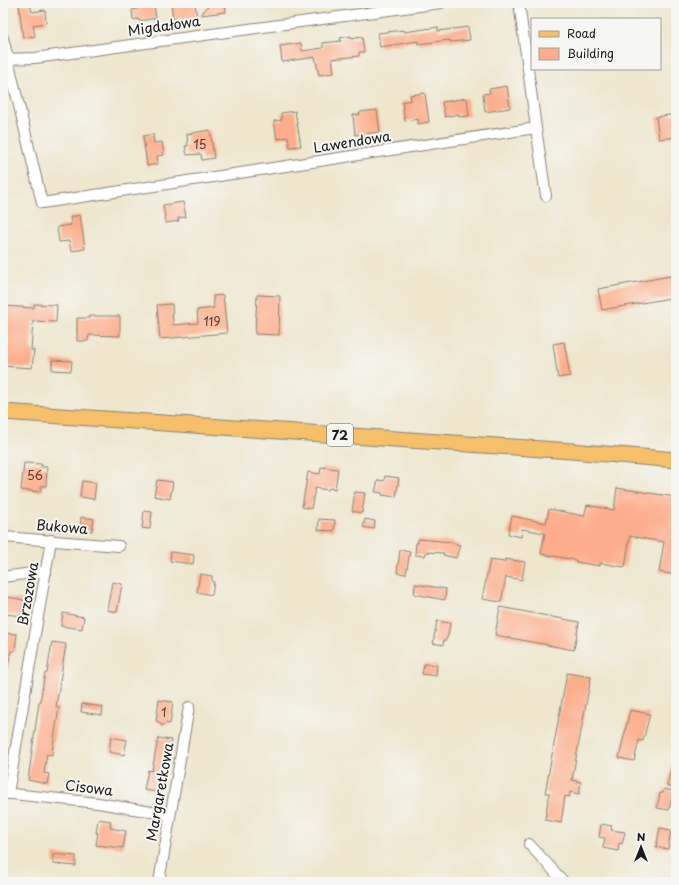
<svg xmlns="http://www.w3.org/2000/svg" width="679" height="885" viewBox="0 0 679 885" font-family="'Playpen Sans',sans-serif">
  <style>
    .building { fill: #fdad8b }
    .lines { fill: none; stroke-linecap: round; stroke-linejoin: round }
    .minor-casing { stroke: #858174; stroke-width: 12 }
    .primary-casing { stroke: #858174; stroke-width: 17 }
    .minor { stroke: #fff; stroke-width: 10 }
    .primary { stroke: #f6c06b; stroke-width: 15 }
    .labels { text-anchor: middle; stroke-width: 4; stroke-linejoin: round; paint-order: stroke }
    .number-label { font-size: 12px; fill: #544038 }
    .shield { fill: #f6f6f2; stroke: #5d5d5c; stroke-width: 1 }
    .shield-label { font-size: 13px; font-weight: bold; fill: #1c1c1c }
    .street-label { font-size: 14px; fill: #1c1c1c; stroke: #f6f6f2 }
  </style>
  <rect width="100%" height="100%" fill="#f6f6f2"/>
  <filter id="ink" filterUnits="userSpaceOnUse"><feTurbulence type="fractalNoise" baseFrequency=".025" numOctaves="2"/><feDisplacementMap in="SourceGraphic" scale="8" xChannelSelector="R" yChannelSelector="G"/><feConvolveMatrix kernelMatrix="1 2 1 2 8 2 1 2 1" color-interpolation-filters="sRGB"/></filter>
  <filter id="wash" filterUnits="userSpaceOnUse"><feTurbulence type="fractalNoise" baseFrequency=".012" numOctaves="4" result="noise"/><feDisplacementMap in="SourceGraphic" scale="16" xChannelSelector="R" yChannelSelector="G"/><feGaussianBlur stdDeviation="0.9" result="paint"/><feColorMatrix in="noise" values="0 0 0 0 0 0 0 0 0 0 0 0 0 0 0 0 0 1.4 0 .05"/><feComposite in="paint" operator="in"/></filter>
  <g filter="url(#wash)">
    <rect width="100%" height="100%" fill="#eee6cd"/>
    <g id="blocks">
      <!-- building -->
      <g class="building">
        <polygon points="171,3 195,3 197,18 182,20 182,18 173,19"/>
        <polygon points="210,3 225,3 226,12 201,15"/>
        <polygon points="30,4 32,12 45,10 46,23 33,25 35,36 23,38 19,5"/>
        <polygon points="154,5 156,18 139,21 138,19 133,20 132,10 137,9 137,7"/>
        <polygon points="438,27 438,31 468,27 470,40 450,42 450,40 418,44 418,41 380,47 378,33 404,30 405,32"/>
        <polygon points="351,36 351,39 362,37 364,52 359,52 359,56 332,59 334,73 319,75 315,57 282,62 280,46 301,43 302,51 323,48 323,43 341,41 340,38"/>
        <polygon points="507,86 510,108 485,112 483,94 490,93 489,89"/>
        <polygon points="425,93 429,122 418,124 418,119 405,121 402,102 411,100 410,95"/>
        <polygon points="467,98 469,116 459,117 459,114 445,117 442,102"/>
        <polygon points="377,110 380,132 355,135 353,115 360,114 360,112"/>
        <polygon points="295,111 301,146 290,147 288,137 277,139 274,121 282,120 281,113"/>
        <polygon points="676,114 676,127 674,127 676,137 659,139 656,117"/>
        <polygon points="210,130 214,158 202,160 201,154 187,155 185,146 188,146 187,134"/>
        <polygon points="153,134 154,143 162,142 164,155 157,156 158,164 147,166 143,136"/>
        <polygon points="183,202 186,217 178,218 179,221 166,223 163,205"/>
        <polygon points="80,215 85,249 71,251 69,241 59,242 57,227 71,225 70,217"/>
        <polygon points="676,275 676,297 602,310 598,289"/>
        <polygon points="223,295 227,333 160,339 157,305 172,304 173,325 198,323 197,310 214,308 213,296"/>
        <polygon points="257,295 280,296 279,335 255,334"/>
        <polygon points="34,304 57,305 56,322 33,321 31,350 34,350 32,368 3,366 3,306 34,308"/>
        <polygon points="89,316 120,316 120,336 89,335 88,341 77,341 77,318 89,318"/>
        <polygon points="564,342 570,376 558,378 553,344"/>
        <polygon points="52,360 72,361 71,371 52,370"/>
        <polygon points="24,463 42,464 41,467 47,467 46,486 41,486 41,492 21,490"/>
        <polygon points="321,467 338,469 335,489 329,488 328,490 315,488 311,509 302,507 308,472 320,474"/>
        <polygon points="385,476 399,478 396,497 382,495 382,493 375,492 378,480 384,481"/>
        <polygon points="157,480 173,482 170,499 154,496"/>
        <polygon points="82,481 96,483 94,499 80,497"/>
        <polygon points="617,488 676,497 676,575 659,572 664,542 630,536 625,567 600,563 600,566 576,562 576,560 541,554 545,533 522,529 521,537 508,534 512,516 546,523 549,509 584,516 587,505 614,510"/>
        <polygon points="355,492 365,493 362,513 352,511"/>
        <polygon points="144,511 152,512 150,529 142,528"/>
        <polygon points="81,517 94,519 92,531 80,529"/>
        <polygon points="319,519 335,520 334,531 318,530"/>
        <polygon points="365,519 375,521 374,529 363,527"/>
        <polygon points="418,539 452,542 452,543 460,545 456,558 443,555 444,553 426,552 425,556 415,555 416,543 418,543"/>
        <polygon points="400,550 410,552 406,574 397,573"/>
        <polygon points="171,552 194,555 193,564 170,561"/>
        <polygon points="505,559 525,562 522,580 506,577 501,602 482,599 490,560 505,562"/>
        <polygon points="200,574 212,576 212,582 214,582 212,595 197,592"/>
        <polygon points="112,582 122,584 117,612 107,610"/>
        <polygon points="415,584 446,589 445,600 414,594"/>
        <polygon points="7,597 24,600 21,616 5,614"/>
        <polygon points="500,607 579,622 574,650 495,635"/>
        <polygon points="63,613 84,617 82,629 61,626"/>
        <polygon points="437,621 450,623 448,635 446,640 444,640 443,645 433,643"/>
        <polygon points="3,633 17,634 15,651 11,651 7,671 3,670"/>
        <polygon points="52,642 66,644 56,707 59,707 53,746 52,755 47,754 44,773 49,774 47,784 28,780 39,702 40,702 45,673 47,673"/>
        <polygon points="424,664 437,665 436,676 422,674"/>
        <polygon points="567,673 591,677 572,780 581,782 579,794 570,792 569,797 565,796 561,823 545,820 549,793 545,793"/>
        <polygon points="159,700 173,702 170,724 166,723 162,726 159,722 156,721"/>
        <polygon points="82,704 103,707 102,715 81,712"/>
        <polygon points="630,710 650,714 643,741 639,740 634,761 619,758"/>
        <polygon points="111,737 127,740 124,755 109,752"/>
        <polygon points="158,738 171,740 168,759 164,758 158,792 144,790 148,770 152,771"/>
        <polygon points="672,763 676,763 676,788 667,786"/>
        <polygon points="664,789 673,791 669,810 657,808 660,793 663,793"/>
        <polygon points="98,819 111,821 110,828 126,831 123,848 96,845 98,833 96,833"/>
        <polygon points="601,824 612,826 611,830 625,832 622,844 619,843 618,851 603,848 605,838 599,837"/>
        <polygon points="660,828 671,830 668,849 656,847"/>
        <polygon points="53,854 76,856 76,866 53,864"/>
      </g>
    </g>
  </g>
  <g filter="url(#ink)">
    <use href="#blocks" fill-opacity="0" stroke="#858174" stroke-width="1"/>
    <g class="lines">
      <!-- minor casing -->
      <g class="minor-casing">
        <g id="minor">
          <polyline points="3,38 42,203 536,128 519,3"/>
          <polyline points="3,59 35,58 441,3"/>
          <polyline points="536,128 546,196"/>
          <polyline points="3,537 119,546"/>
          <polyline points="3,577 46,571"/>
          <polyline points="3,793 98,803 170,815"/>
          <polyline points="8,794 51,540"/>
          <polyline points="529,844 564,882"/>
          <polyline points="159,882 189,707"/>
        </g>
      </g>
      <!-- primary casing -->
      <g class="primary-casing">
        <polyline id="primary" points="3,412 571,451 676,460"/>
      </g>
      <!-- minor -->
      <use href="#minor" class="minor"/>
      <!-- primary -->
      <use href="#primary" class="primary"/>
    </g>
  </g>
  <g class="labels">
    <!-- number labels -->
    <g class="number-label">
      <text x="200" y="149">15</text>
      <text x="212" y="326">119</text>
      <text x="35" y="480">56</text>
      <text x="164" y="717">1</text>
    </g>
    <!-- shield labels -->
    <rect class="shield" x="327" y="424" width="26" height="22" rx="3"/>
    <g class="shield-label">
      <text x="340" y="440">72</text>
    </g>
    <!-- street labels -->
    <g class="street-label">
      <text transform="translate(164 26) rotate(-8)" y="5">Migdałowa</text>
      <text transform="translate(352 142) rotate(-9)" y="5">Lawendowa</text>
      <text transform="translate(62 527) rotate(5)" y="5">Bukowa</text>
      <text transform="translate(28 594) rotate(-80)" y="5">Brzozowa</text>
      <text transform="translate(89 788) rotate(7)" y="5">Cisowa</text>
      <text transform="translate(160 792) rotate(-80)" y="5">Margaretkowa</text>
    </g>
  </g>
  <!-- margin -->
  <rect width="679" height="885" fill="none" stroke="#f6f6f2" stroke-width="16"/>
  <!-- legend -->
  <rect x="531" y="18" width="130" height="52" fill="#f6f6f2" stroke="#9f9f9c"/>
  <rect x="539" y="31" width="20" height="6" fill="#f6c06b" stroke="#9f9f9c"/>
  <text x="567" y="38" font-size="12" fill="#1c1c1c">Road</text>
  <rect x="539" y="48" width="20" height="12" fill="#fdad8b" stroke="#9f9f9c"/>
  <text x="567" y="58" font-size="12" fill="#1c1c1c">Building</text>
  <!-- north arrow -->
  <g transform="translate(641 847)" stroke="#f6f6f2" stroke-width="3" paint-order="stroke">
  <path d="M0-3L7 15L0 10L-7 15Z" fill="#1c1c1c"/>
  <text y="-6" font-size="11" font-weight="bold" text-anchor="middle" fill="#1c1c1c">N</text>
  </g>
</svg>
